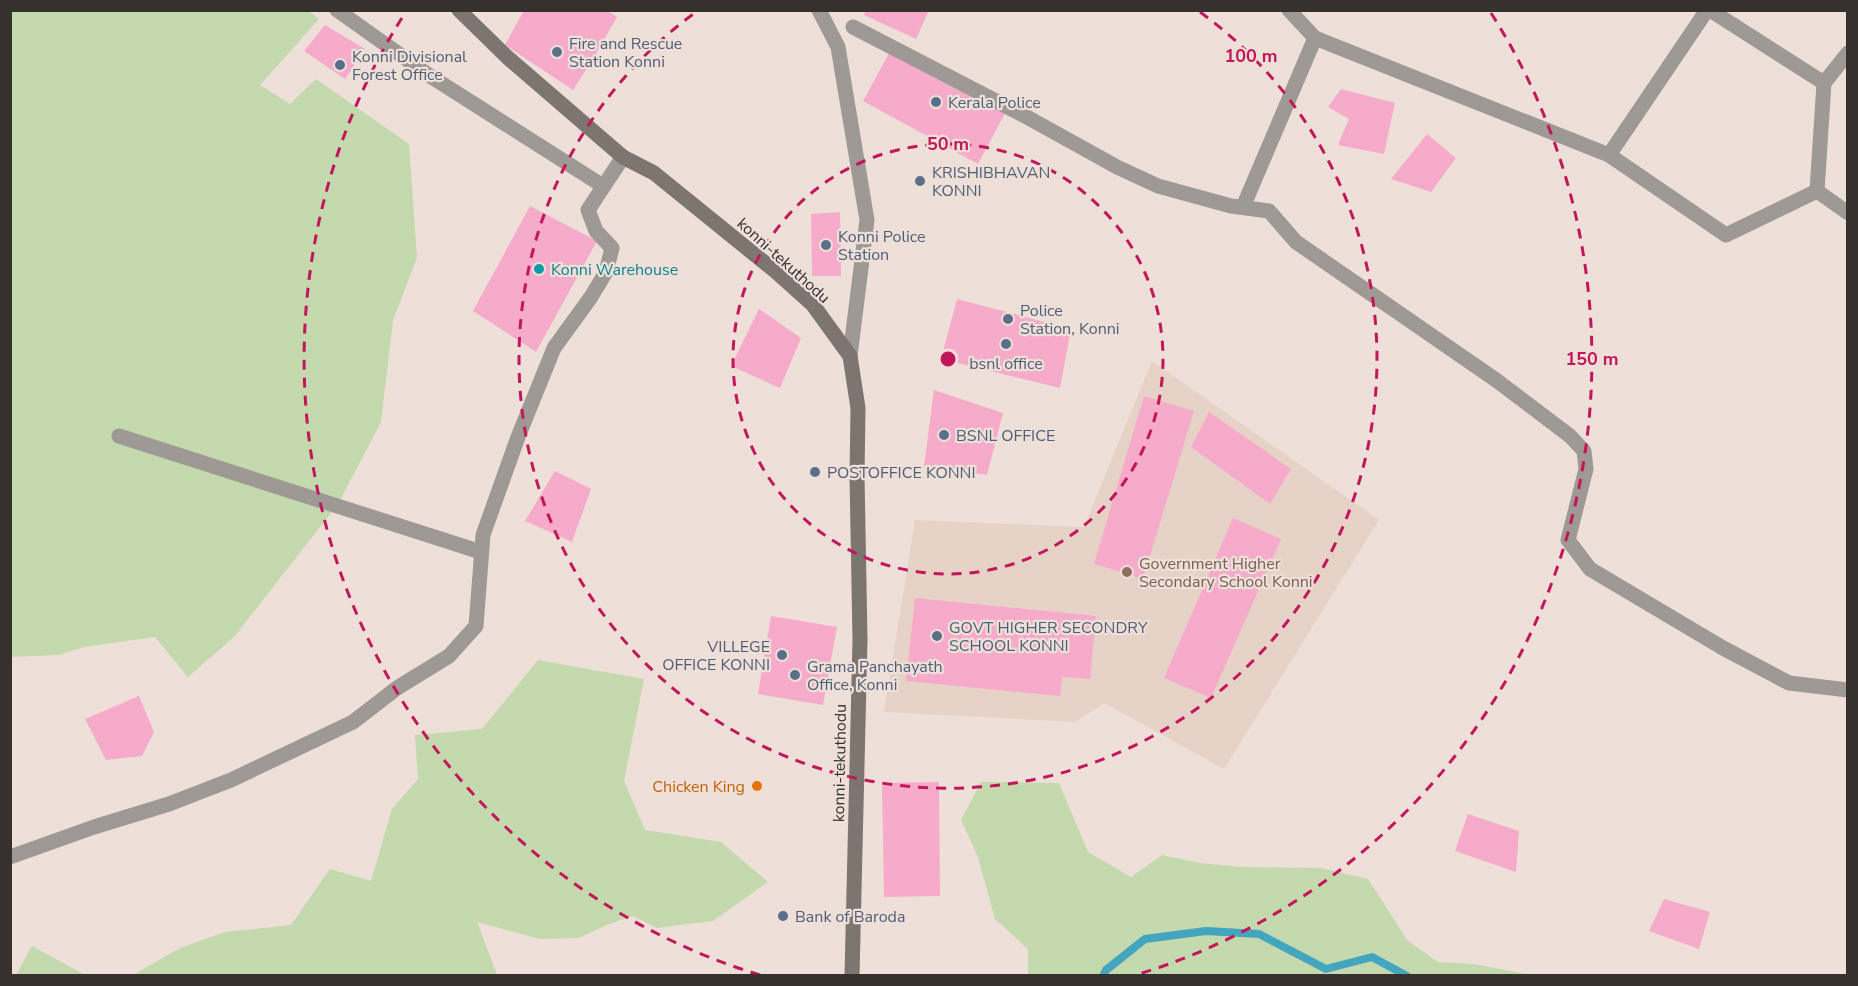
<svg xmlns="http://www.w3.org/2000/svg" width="1858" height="986" viewBox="0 0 1858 986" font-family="'Nunito Sans',sans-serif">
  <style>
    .built { fill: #e7d2c8 }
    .green { fill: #c4d9ad }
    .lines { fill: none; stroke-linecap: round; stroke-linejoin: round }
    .stream { stroke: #43a6be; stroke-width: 8 }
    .building { fill: #f7abca }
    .street { stroke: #9e9995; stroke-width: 15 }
    .secondary { stroke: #7d7570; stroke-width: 15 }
    .ring { fill: none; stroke: #c2185b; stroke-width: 3; stroke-dasharray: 10 8 }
    .service-dot { fill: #5c6f8a; stroke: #eee0d9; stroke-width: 2 }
    .culture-dot { fill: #0f9aa8; stroke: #eee0d9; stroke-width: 2 }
    .education-dot { fill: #8d6e63; stroke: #eee0d9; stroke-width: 2 }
    .food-dot { fill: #e8710a; stroke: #eee0d9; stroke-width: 2 }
    .labels { text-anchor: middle; stroke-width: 4.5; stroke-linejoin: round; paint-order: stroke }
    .service-label { font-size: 16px; fill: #4e5e75; stroke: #eee0d9; text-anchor: start }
    .street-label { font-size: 16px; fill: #36302e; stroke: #eee0d9 }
    .culture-label { font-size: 16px; fill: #0d838f; stroke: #eee0d9; text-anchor: start }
    .education-label { font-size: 16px; fill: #785e54; stroke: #eee0d9; text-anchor: start }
    .food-label { font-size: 16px; fill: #c56008; stroke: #eee0d9; text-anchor: end }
    .centre { fill: #c2185b; stroke: #eee0d9; stroke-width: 3 }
    .ring-label { font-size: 18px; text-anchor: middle; font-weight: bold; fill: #c2185b; stroke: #eee0d9; stroke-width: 4.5; stroke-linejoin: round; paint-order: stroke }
  </style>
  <rect width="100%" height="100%" fill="#eee0d9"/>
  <!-- built -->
  <polygon class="built" points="1152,361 1379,520 1224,769 1104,703 1075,722 884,712 915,520 1084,527"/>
  <!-- green -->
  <g class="green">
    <polygon points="10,11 309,11 319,19 260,85 290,104 316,79 409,144 417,258 393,320 381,422 338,504 234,637 188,677 155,637 84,647 58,655 11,657"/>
    <polygon points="538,660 644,679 624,781 645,830 721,842 768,882 713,921 657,928 633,916 609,924 579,938 540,939 477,922 497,975 133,975 180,948 225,932 291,925 330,869 371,881 392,809 418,779 415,735 482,729"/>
    <polygon points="981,782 1059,783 1088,852 1131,877 1162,855 1200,863 1242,867 1321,868 1368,879 1408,941 1438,962 1474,964 1531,975 1028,975 1028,949 995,919 978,857 961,820"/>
    <polygon points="32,946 85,975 16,975"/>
  </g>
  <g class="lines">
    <!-- stream -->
    <polyline class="stream" points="1103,976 1106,970 1145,939 1206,931 1259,934 1326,969 1372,957 1407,976"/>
  </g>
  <!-- building -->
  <g class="building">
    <polygon points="524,10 607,10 617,17 593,59 573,90 505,45"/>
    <polygon points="866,10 929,10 916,39 864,15"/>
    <polygon points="325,25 365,49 345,79 304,51"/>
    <polygon points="895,42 1010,104 978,164 863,101"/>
    <polygon points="1341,89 1395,103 1384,154 1338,145 1349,119 1328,107"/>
    <polygon points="1427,134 1456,158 1431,192 1391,179"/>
    <polygon points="530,206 597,241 536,352 473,311"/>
    <polygon points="840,212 841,276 812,276 811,214"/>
    <polygon points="957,299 1071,329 1060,388 941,359"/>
    <polygon points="759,309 801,338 780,388 731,366"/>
    <polygon points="934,390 1003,413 987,475 924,466"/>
    <polygon points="1144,396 1194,411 1143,579 1094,564"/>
    <polygon points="1209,412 1291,469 1270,504 1191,447"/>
    <polygon points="555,471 591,489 572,542 525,521"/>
    <polygon points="1233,518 1281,539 1211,698 1164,678"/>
    <polygon points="915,598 1096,616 1090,679 1062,677 1060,696 906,681"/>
    <polygon points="771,616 837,627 823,705 758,694"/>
    <polygon points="139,696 154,732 142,756 106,760 85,719"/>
    <polygon points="939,782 940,896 884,897 882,783"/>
    <polygon points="1468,814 1519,831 1516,872 1455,851"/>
    <polygon points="1664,899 1710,912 1699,949 1649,931"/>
  </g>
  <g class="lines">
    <!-- street -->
    <g class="street">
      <polyline points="337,10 430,76 603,186"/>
      <polyline points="819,10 838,47 867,220 850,356"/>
      <polyline points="1289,10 1315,38"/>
      <polyline points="1710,10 1824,83 1817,191"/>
      <polyline points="853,27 1025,116 1117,167 1158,186 1231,206 1269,211 1296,242 1496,380 1570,436 1584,451 1586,469 1568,540 1590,569 1723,648 1789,683 1848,690"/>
      <polyline points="1824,83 1848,53"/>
      <polyline points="1609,155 1707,10"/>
      <polyline points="1243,207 1315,38 1609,155 1726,235 1817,191 1848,213"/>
      <polyline points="119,436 481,552"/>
      <polyline points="10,857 94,827 169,804 231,780 353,722 397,688 449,656 476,626 483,535 518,437 554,348 591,297 606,272 612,248 596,231 588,210 623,157"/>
    </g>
    <!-- secondary -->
    <polyline class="secondary" points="459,10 507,57 623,157 654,173 775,271 813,305 850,356 858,408 857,476 860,639 852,976"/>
  </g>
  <!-- distance rings -->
  <g class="ring">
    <circle cx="948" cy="359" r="215"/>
    <path d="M1200 12A429 429 0 1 1 696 12"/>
    <path d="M760 975A644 644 0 0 1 405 13M1491 13A644 644 0 0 1 1136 975"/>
  </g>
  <!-- markers -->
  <g class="service-dot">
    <circle cx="557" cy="52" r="6"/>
    <circle cx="340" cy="65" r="6"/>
    <circle cx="936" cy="102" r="6"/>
    <circle cx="920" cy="181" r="6"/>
    <circle cx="826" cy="245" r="6"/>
    <circle cx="1008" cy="319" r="6"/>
    <circle cx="1006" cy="344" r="6"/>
    <circle cx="944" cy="435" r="6"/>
    <circle cx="815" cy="472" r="6"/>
    <circle cx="937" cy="636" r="6"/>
    <circle cx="782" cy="655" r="6"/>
    <circle cx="795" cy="675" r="6"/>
    <circle cx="783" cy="916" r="6"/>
  </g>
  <circle class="culture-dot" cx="539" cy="269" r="6"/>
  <circle class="education-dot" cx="1127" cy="572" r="6"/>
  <circle class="food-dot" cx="757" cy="786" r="6"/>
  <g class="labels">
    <!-- service labels -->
    <g class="service-label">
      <text x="569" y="49">Fire and Rescue<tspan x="569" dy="18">Station Konni</tspan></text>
      <text x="352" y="62">Konni Divisional<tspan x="352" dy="18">Forest Office</tspan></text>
      <text x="948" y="108">Kerala Police</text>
      <text x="932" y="178">KRISHIBHAVAN<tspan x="932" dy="18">KONNI</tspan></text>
      <text x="838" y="242">Konni Police<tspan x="838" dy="18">Station</tspan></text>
      <text x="1020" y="316">Police<tspan x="1020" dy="18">Station, Konni</tspan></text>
      <text x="1006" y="369" text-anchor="middle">bsnl office</text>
      <text x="956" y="441">BSNL OFFICE</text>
      <text x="827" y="478">POSTOFFICE KONNI</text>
      <text x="949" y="633">GOVT HIGHER SECONDRY<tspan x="949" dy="18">SCHOOL KONNI</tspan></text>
      <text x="770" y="652" text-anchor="end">VILLEGE<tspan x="770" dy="18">OFFICE KONNI</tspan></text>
      <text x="807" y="672">Grama Panchayath<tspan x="807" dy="18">Office, Konni</tspan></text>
      <text x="795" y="922">Bank of Baroda</text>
    </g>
    <!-- street labels -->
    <g class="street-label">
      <text transform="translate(784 260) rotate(42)" y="6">konni-tekuthodu</text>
      <text transform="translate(839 763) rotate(-89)" y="6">konni-tekuthodu</text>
    </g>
    <!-- culture labels -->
    <g class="culture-label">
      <text x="551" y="275">Konni Warehouse</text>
    </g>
    <!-- education labels -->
    <g class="education-label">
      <text x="1139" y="569">Government Higher<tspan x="1139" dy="18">Secondary School Konni</tspan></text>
    </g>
    <!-- food labels -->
    <g class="food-label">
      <text x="745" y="792">Chicken King</text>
    </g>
  </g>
  <circle cx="948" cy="359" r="9" class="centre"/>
  <g class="ring-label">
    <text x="1251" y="62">100 m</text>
    <text x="948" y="150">50 m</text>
    <text x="1592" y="365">150 m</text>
  </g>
  <!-- border -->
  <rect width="1858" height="986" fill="none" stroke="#36302e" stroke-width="24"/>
</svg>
